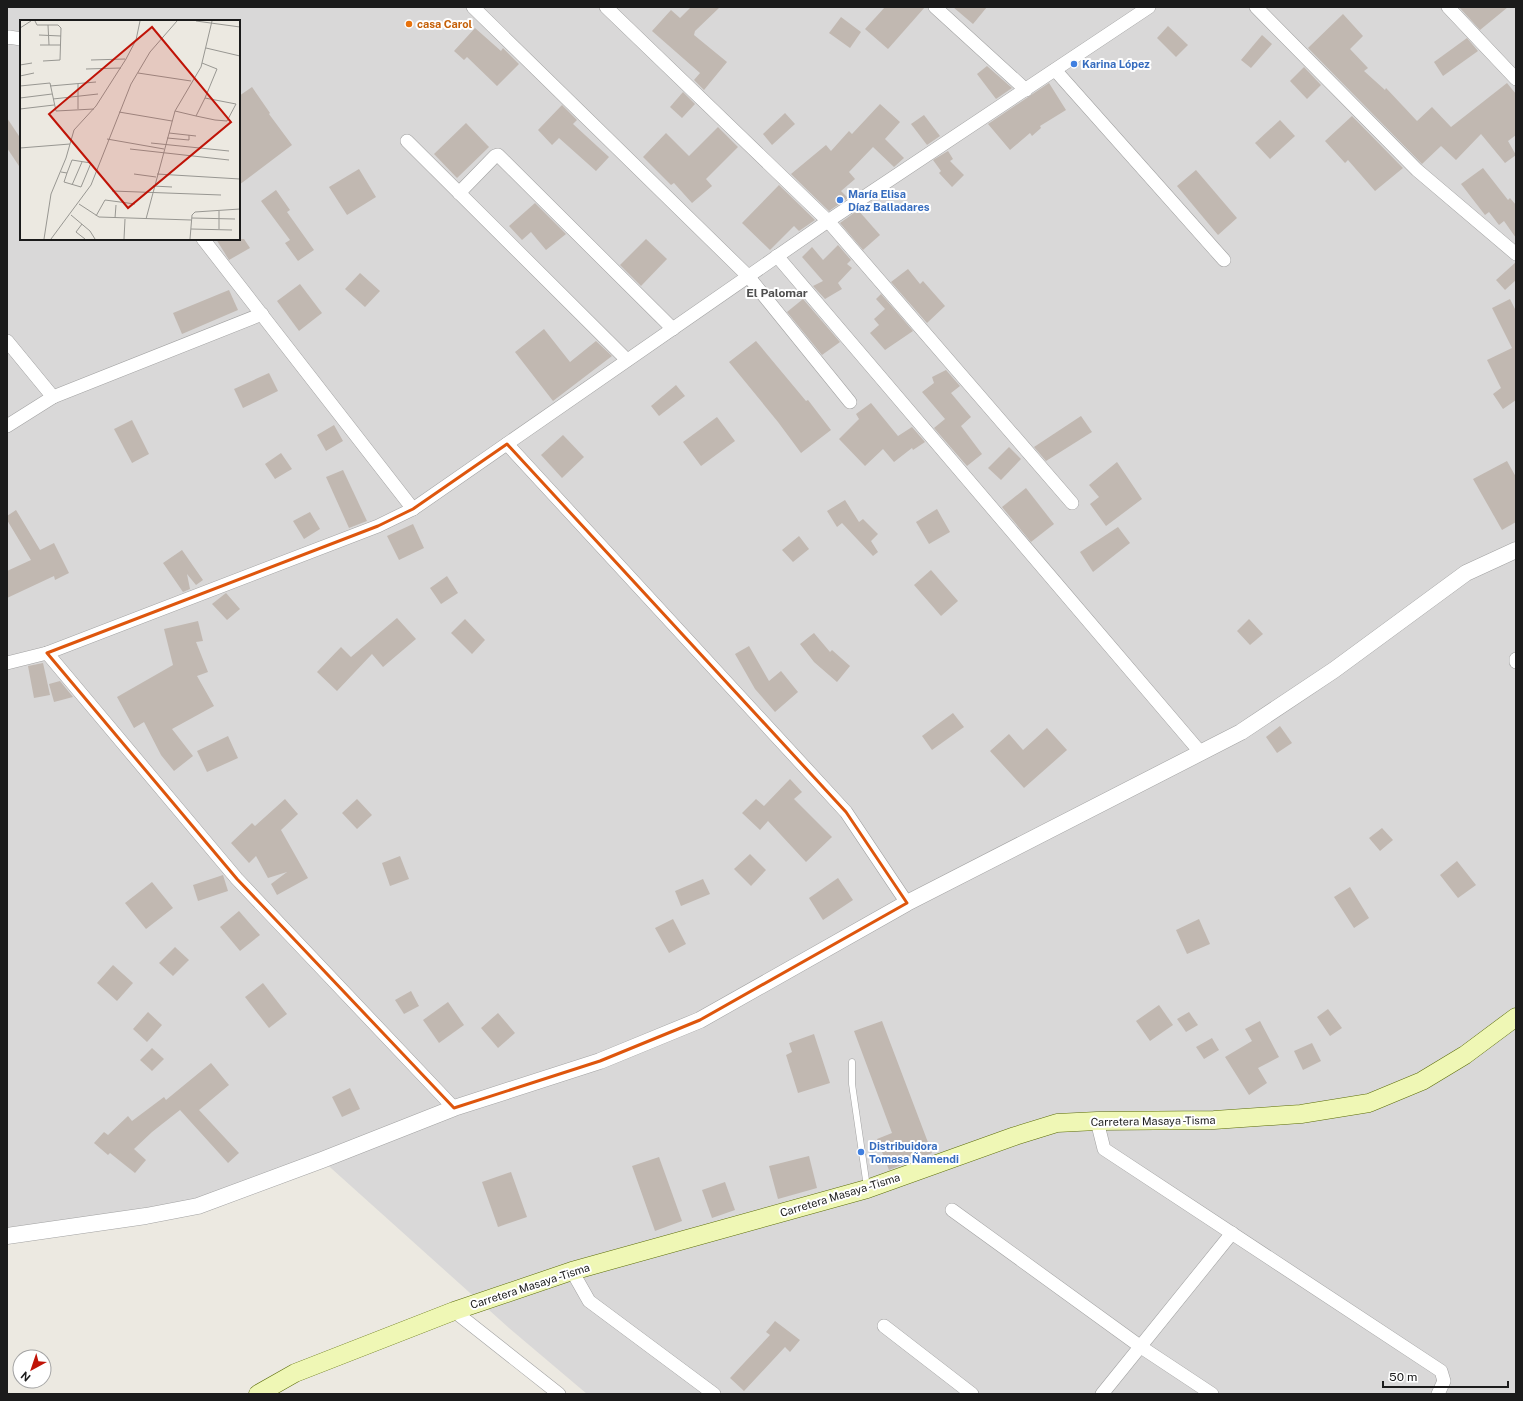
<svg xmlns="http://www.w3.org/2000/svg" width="1523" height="1401" viewBox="0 0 1523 1401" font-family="'Public Sans',sans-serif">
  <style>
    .residential { fill: #d9d8d8; fill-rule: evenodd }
    .building { fill: #c1b8b1 }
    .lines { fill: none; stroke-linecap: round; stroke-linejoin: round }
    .service-casing { stroke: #a2a2a2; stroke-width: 7 }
    .minor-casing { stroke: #a2a2a2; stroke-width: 14 }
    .tertiary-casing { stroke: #a2a2a2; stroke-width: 17 }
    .secondary-casing { stroke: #5b6c08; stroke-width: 19 }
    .service { stroke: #fff; stroke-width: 6 }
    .minor { stroke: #fff; stroke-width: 13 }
    .tertiary { stroke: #fff; stroke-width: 16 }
    .secondary { stroke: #eff7b5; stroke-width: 18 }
    .marked { fill: none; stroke: #de560d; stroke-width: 3; stroke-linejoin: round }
    .food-dot { fill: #e8710a; stroke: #fff; stroke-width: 1.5 }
    .shop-dot { fill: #3f7fe0; stroke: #fff; stroke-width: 1.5 }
    .labels { text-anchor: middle; stroke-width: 4; stroke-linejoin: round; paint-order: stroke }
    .food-label { font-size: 11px; font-weight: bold; fill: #c56008; stroke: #fff; text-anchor: start }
    .shop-label { font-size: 11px; font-weight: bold; fill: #366cbe; stroke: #fff; text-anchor: start }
    .street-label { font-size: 11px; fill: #1b1b1b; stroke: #fff }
    .neighbourhood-label { font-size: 12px; font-weight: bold; fill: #4e4e4e; stroke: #fff }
    .inset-road { fill: none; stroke: #989792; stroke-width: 1 }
    .view { fill: #c01307; fill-opacity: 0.15; stroke: #c01307; stroke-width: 2 }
    .inset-edge { fill: none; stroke: #1b1b1b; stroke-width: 2 }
  </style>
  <rect width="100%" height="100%" fill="#ece9e1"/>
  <!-- residential -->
  <path class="residential" d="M7,7H1516V1394H587L509,1328L322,1160L198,1206L7,1242ZM21,21H239V239H21Z"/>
  <!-- building -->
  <g class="building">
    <polygon points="691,7 720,7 695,31 694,35 727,62 704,90 694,80 700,73 652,31 671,10 680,18"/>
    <polygon points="885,7 925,7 888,49 865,29"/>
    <polygon points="953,7 987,7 973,24"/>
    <polygon points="1459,7 1508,7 1480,30"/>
    <polygon points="1343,14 1363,36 1350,49 1368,68 1364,71 1385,90 1386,88 1417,121 1432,107 1451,127 1507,83 1516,94 1516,135 1508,141 1516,155 1505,163 1481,134 1456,160 1441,146 1422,164 1308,48"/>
    <polygon points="841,17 861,32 850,48 829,33"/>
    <polygon points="1168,26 1188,45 1176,57 1157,38"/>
    <polygon points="475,28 501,51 503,48 519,64 497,86 467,57 464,60 454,51"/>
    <polygon points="1262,35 1272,44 1251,68 1241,60"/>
    <polygon points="1467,38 1478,51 1443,76 1434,62"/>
    <polygon points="987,66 1012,88 996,99 977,74"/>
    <polygon points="1304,67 1321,85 1307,99 1290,81"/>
    <polygon points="1049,83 1066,110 1040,126 1041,128 1032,136 1030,133 1010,150 988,124"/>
    <polygon points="252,87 270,113 269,114 292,145 239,185 239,96"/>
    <polygon points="683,92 695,104 682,118 670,107"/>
    <polygon points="880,104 900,122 885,139 904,158 894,167 873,147 849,172 855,179 841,191 848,198 829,211 791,174 826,145 831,151 849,131 852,134"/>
    <polygon points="562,105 577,120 573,124 609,157 596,171 559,138 552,145 538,130"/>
    <polygon points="785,113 795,124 772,145 763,134"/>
    <polygon points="924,115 940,136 927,145 911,124"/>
    <polygon points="1352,116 1403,168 1375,191 1348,160 1345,163 1325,141"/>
    <polygon points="7,118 21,139 21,169 7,148"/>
    <polygon points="1280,120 1295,136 1270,159 1255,143"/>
    <polygon points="466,123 489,147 457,178 434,154"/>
    <polygon points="718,127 738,147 706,179 712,186 692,203 674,183 671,185 643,157 666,133 689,156"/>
    <polygon points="948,151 953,159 950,161 964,175 952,187 939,173 941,171 933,160"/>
    <polygon points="1483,168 1508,200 1510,198 1516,205 1516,238 1504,221 1499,225 1489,212 1485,215 1461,184"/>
    <polygon points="359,169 376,197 347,215 329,187"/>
    <polygon points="1196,170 1237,218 1218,235 1177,186"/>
    <polygon points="779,185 815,220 799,231 794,226 770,250 742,223"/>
    <polygon points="276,190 290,210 287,212 314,250 298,261 285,243 290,240 261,201"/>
    <polygon points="535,203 566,234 546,250 531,232 522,240 509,226"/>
    <polygon points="858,210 880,235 863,250 840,223"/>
    <polygon points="216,239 244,239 250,248 229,260"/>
    <polygon points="646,239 667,259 641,286 620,265"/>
    <polygon points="838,245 851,260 847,264 852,268 838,283 842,289 825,299 813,286 823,281 802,257 812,247 823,260"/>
    <polygon points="1516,262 1516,280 1505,290 1496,280"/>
    <polygon points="908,269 920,284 923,281 945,306 927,323 891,282"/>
    <polygon points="360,273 380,291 365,307 345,289"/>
    <polygon points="300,284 322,313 299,331 277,301"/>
    <polygon points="229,290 238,310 182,334 173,313"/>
    <polygon points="881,294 913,331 885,350 870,333 879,325 874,319 885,309 876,299"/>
    <polygon points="803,299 840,342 822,355 787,312"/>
    <polygon points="1510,299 1516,311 1516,400 1503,409 1493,394 1501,388 1487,360 1512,348 1492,308"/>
    <polygon points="544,329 570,362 596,341 612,356 553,401 515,352"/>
    <polygon points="756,341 806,401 808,400 831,430 801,453 778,422 729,362"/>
    <polygon points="946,370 960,386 951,393 971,417 961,426 982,454 967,466 934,428 945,419 922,392 934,383 932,377"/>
    <polygon points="269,373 278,391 243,408 234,389"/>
    <polygon points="676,385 685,396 659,416 651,406"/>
    <polygon points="871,403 898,436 912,427 925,442 913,450 912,448 894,462 883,449 865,466 839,439 859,419 856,414"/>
    <polygon points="1081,416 1092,432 1046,461 1034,447"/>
    <polygon points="717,417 735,441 701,466 683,442"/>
    <polygon points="132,420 149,454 132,463 114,429"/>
    <polygon points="334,425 343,441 326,451 317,435"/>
    <polygon points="563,435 584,457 562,478 541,455"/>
    <polygon points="1009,447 1021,459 1001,480 988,468"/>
    <polygon points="281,453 292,469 275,479 265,464"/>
    <polygon points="1507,461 1516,477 1516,522 1502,530 1473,479"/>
    <polygon points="1117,462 1142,499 1106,526 1090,504 1099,497 1089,485"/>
    <polygon points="343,470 367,521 349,528 326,477"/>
    <polygon points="1026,488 1054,524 1031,542 1002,507"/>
    <polygon points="845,500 859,522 863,519 878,534 871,541 878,552 873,556 842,523 837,527 827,511"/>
    <polygon points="937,509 950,532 929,544 916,522"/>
    <polygon points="16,510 40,550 54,543 69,573 55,580 54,576 7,598 7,571 31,560 7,520 7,516"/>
    <polygon points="310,512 320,529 304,539 293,521"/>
    <polygon points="413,524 424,548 399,560 387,536"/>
    <polygon points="1118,527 1130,543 1093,572 1080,552"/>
    <polygon points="799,536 809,549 793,562 782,550"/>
    <polygon points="182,550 203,580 196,585 187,574 190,589 183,592 163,563"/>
    <polygon points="931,570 958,601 941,616 914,585"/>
    <polygon points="447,576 458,593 441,604 430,588"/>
    <polygon points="226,593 240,609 227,620 212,604"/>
    <polygon points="397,618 416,639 383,667 372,654 337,691 317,672 341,647 351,657"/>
    <polygon points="465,619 485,640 472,654 451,633"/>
    <polygon points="1249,619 1263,634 1250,645 1237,631"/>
    <polygon points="198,621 203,641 196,642 208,672 197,676 214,706 172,729 193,756 174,771 161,755 144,722 134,728 117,697 173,665 164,629"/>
    <polygon points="814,633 830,652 832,650 850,666 837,682 814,662 800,644"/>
    <polygon points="749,646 769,681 781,671 798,692 775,712 755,689 735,654"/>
    <polygon points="43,663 50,695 34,698 28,666"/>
    <polygon points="60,681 73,697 54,702 49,684"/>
    <polygon points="953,713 964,727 932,750 922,736"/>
    <polygon points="1280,726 1292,743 1277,753 1266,737"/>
    <polygon points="1047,728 1067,750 1024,788 990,751 1009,734 1023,750"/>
    <polygon points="228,736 238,758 207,772 197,751"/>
    <polygon points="790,779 802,792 794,799 832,837 806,862 768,821 760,830 742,813 756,799 764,806"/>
    <polygon points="285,799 298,814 281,830 308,878 277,895 271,884 287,872 268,878 256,856 249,863 231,843 252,823 255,826"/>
    <polygon points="357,799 372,815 357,829 342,813"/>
    <polygon points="1382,828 1393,840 1380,851 1369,838"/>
    <polygon points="750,854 766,870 751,886 734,869"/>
    <polygon points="400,856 409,879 390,886 382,863"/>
    <polygon points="1457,861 1476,885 1458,898 1440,875"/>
    <polygon points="223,875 228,891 198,901 193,885"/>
    <polygon points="838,878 853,900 823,920 809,898"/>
    <polygon points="703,879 710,894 681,906 675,891"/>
    <polygon points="152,882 173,908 146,929 125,903"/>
    <polygon points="1350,887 1369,918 1354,928 1334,897"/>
    <polygon points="239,911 260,935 240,951 220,927"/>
    <polygon points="673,919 686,944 669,953 655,928"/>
    <polygon points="1199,919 1210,944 1187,954 1176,930"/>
    <polygon points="175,947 189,960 173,976 159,963"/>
    <polygon points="113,965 133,983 117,1001 97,983"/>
    <polygon points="263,983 287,1014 269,1028 245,997"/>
    <polygon points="411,991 419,1006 404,1014 395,1000"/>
    <polygon points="448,1002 464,1025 439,1043 423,1020"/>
    <polygon points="1159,1005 1173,1025 1150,1041 1136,1021"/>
    <polygon points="1328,1009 1342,1028 1330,1036 1317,1017"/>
    <polygon points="148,1012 162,1025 147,1042 133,1029"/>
    <polygon points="1189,1012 1198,1025 1186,1032 1177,1019"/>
    <polygon points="498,1013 515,1033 498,1048 481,1028"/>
    <polygon points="882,1021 932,1153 889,1170 877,1139 892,1133 854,1031"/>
    <polygon points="1260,1021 1279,1057 1258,1068 1267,1083 1249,1095 1225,1057 1252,1041 1245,1029"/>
    <polygon points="814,1034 830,1083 798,1093 786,1055 792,1052 789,1043"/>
    <polygon points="1212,1038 1219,1050 1204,1059 1196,1047"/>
    <polygon points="1312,1043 1321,1061 1303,1070 1294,1051"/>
    <polygon points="152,1048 164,1059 152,1071 140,1060"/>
    <polygon points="211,1063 229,1085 199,1110 239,1153 228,1163 180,1110 152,1132 134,1149 146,1160 135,1173 110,1153 108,1155 94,1143 104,1132 108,1135 128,1116 132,1121 164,1097 166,1100"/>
    <polygon points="350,1088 360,1109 342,1117 332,1097"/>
    <polygon points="809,1156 817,1188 778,1199 769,1166"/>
    <polygon points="659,1157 682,1221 655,1231 632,1166"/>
    <polygon points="511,1172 527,1217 498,1227 482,1182"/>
    <polygon points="725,1182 735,1210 712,1218 702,1190"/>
    <polygon points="775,1321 800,1340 790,1352 785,1347 744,1391 730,1378 770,1335 766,1332"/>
  </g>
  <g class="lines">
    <!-- service casing -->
    <g class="service-casing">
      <polyline id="service" points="852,1062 852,1084 867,1187"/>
    </g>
    <!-- minor casing -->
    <g class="minor-casing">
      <g id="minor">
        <polyline points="473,7 748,276 850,402"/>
        <polyline points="606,7 828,221 1072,503"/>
        <polyline points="935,7 1026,90"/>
        <polyline points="1256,7 1417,170 1516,254"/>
        <polyline points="1448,7 1516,79"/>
        <polyline points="7,38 9,37 21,39"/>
        <polyline points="1055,70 1224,260"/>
        <polyline points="407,141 627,360"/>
        <polyline points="459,193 495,156 498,155 673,329"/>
        <polyline points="203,239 413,509"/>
        <polyline points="777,256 1201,753"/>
        <polyline points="7,341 53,397 262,314"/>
        <polyline points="7,426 53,397"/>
        <polyline points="507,444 846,812 907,903"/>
        <polyline points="47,653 237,879 454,1108"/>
        <polyline points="1516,659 1516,662"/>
        <polyline points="7,663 47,653 378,526 413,509 828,221 1149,7"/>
        <polyline points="1097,1121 1104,1149 1441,1371 1444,1381 1438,1394"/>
        <polyline points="952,1210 1141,1347 1212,1394"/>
        <polyline points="572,1271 589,1301 714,1394"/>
        <polyline points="454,1311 559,1394"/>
        <polyline points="884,1326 972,1394"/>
        <polyline points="1102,1394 1232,1233"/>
      </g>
    </g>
    <!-- tertiary casing -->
    <g class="tertiary-casing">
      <polyline id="tertiary" points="7,1236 146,1216 198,1206 322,1160 454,1108 600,1061 700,1020 907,903 1241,732 1334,670 1466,573 1516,550"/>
    </g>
    <!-- secondary casing -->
    <g class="secondary-casing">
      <polyline id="secondary" points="258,1394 295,1373 454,1311 572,1271 867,1189 1015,1136 1057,1123 1097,1121 1214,1120 1301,1114 1369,1103 1422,1081 1465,1055 1516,1017"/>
    </g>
    <!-- service -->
    <use href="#service" class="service"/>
    <!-- minor -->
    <use href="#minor" class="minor"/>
    <!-- tertiary -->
    <use href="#tertiary" class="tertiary"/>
    <!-- secondary -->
    <use href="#secondary" class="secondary"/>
  </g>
  <!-- marked area -->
  <path class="marked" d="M507,444L846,812L907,903L700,1020L600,1061L454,1108L237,879L47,653L378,526L413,509Z"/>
  <!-- markers -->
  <circle class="food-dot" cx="409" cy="24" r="4"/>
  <g class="shop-dot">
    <circle cx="1074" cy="64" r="4"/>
    <circle cx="840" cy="200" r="4"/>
    <circle cx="861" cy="1152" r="4"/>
  </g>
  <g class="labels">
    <!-- food labels -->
    <g class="food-label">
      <text x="417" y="28">casa Carol</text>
    </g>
    <!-- shop labels -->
    <g class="shop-label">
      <text x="1082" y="68">Karina López</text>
      <text x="848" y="198">María Elisa<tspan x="848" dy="13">Díaz Balladares</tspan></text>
      <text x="869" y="1150">Distribuidora<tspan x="869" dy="13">Tomasa Ñamendi</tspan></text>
    </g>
    <!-- street labels -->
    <g class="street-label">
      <text transform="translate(1153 1121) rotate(-1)" y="4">Carretera Masaya -Tisma</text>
      <text transform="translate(840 1195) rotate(-17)" y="4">Carretera Masaya -Tisma</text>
      <text transform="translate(530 1286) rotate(-18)" y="4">Carretera Masaya -Tisma</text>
    </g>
    <!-- neighbourhood labels -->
    <g class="neighbourhood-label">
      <text x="777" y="297">El Palomar</text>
    </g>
  </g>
  <!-- overview -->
  <g transform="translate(20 20)">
    <rect width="220" height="220" fill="#ece9e1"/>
    <path class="inset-road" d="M15,1L17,5H38L41,8L40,40L23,41M176,1L220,7M28,5L29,25M0,8L11,1M19,15L41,16M20,25H41M186,28L220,36M71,40L105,39M182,43L197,49L185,78M0,45L12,43M66,49L101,48M118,53L171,61M0,56L14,53M58,64V89M0,66L30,63L36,91L74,89M30,66L76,62M0,78L32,74M33,79L78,74M0,89L34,85M155,91L176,96L195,100L207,101L216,84L185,78L176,96M99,92L152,101M149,113L176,116M147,118L169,120V115M87,119L144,129M131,123L209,131M0,128L50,124M110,129L209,140M41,152L47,153L44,162L61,167L71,143L52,140L47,153M114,154L136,157M137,154L220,159M52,165L62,142M133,166L152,167M92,171L201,175M59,184L79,197L171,200M199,191V209M51,195L70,211L75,219M76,196L85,180L115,184M95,198L96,185M172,198L215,199M126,199L155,91L181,47L192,1M62,204L56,212L65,219M171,209L212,210M24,219L31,174L46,138L54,110L76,86L106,39L116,20L120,1M31,219L71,165L111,64L130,32L157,1M104,219L105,199M170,219L172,195L175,192L220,189"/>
    <path class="view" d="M132,7L211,102L108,188L29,94Z"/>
    <rect width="220" height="220" class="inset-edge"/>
  </g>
  <!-- border -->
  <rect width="1523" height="1401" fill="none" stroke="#1b1b1b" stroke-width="16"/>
  <!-- north arrow -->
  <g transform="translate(32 1369) rotate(220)"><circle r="19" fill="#ffffff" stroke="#a4a4a4"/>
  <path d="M0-3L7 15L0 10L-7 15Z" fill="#c01307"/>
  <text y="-6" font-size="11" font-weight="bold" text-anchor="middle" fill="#1b1b1b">N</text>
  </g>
  <!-- scale -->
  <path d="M1383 1381v6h125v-6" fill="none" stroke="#1b1b1b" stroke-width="2"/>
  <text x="1389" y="1381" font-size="12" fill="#1b1b1b" stroke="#ffffff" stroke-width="3" paint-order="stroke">50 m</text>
</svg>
